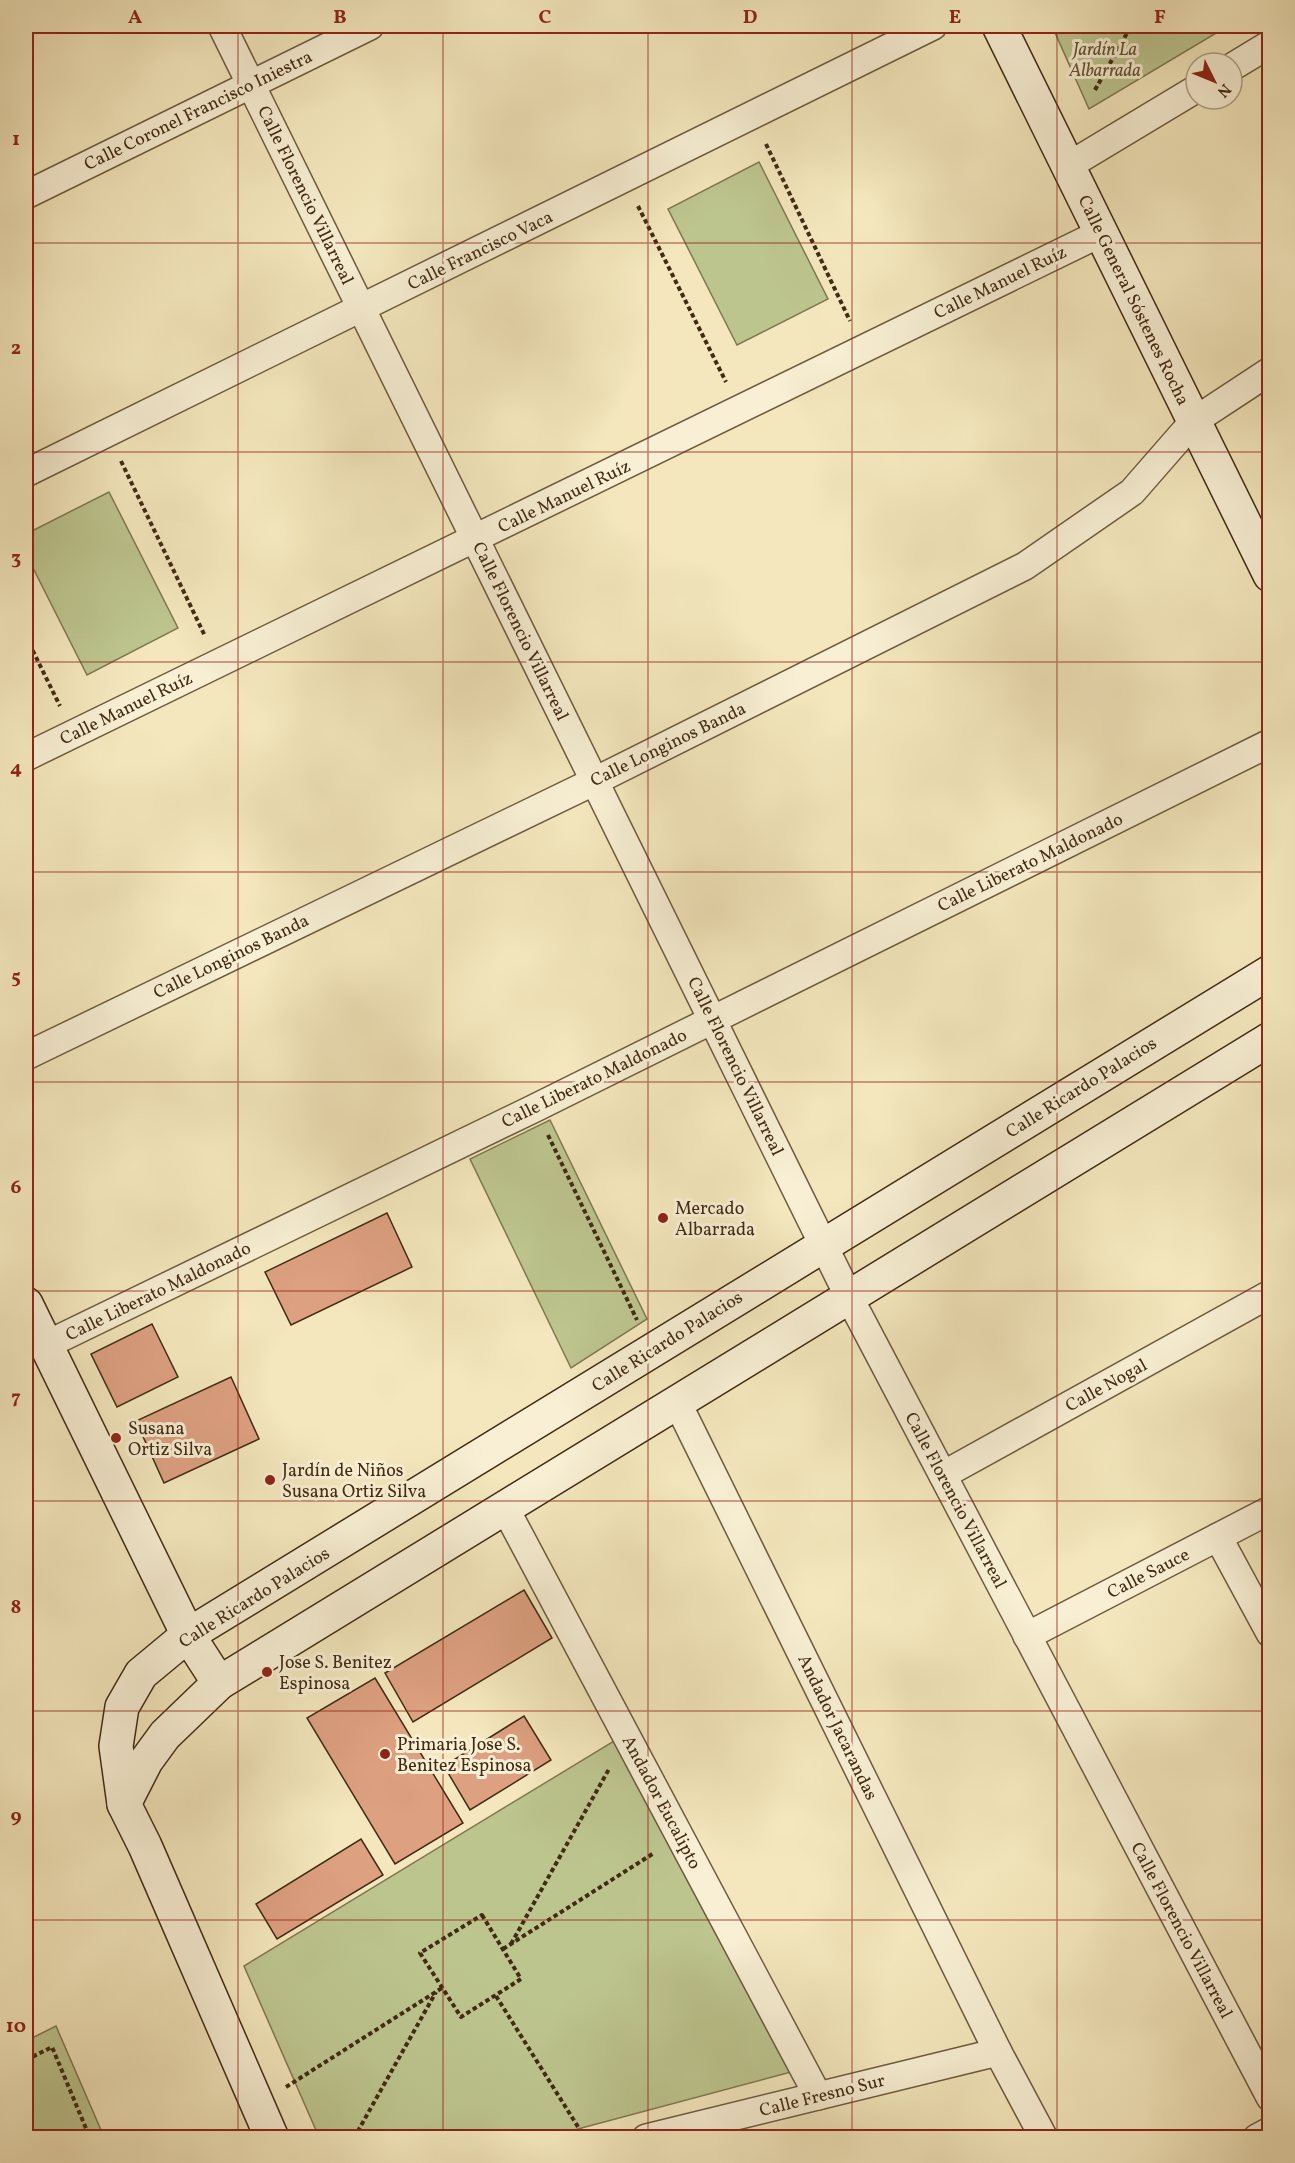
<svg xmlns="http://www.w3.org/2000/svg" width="1295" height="2163" viewBox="0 0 1295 2163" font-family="Vollkorn,serif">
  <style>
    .green { fill: #bdc58f; stroke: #807852; stroke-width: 1.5 }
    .building { fill: #dda081; stroke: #422b14; stroke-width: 1.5 }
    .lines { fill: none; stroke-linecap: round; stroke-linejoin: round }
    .street-casing { stroke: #6e5a3e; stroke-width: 30 }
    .secondary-casing { stroke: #422b14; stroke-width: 36 }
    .path { stroke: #422b14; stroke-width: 4; stroke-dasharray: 4.5 3; stroke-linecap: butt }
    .street { stroke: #f8efd4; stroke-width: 27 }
    .secondary { stroke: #f8efd4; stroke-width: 33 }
    .grid { fill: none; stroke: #8f2418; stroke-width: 1.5; stroke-opacity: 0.55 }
    .poi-dot { fill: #8f2418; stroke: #f8efd4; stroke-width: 2 }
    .labels { text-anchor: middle; stroke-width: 6; stroke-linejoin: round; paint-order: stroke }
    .park-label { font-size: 18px; font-style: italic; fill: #615233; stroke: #f8efd4 }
    .street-label { font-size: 18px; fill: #422b14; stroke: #f8efd4 }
    .poi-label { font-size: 18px; fill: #422b14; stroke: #f8efd4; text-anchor: start }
    .neatline { fill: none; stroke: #8f2418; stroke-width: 2 }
    .grid-label { font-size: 20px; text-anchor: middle; font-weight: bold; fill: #8f2418 }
  </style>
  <rect width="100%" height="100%" fill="#f4e7bd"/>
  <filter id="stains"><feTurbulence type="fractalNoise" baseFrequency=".00333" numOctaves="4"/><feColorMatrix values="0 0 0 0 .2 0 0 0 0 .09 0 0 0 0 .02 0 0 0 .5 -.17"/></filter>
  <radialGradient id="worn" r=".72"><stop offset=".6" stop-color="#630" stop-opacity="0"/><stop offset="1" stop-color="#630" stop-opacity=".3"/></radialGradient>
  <!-- green -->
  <g class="green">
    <polygon points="1052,26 1228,26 1089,109"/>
    <polygon points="759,162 828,299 737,345 668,209"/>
    <polygon points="109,492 178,628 87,675 26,554 26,534"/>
    <polygon points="550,1120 647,1319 571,1368 470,1159"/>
    <polygon points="614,1741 791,2072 548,2137 319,2137 244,1966"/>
    <polygon points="56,2026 104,2137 26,2137 26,2041"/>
  </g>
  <!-- building -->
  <g class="building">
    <polygon points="387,1213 412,1267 291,1325 265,1272"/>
    <polygon points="152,1324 178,1377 117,1407 91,1354"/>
    <polygon points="231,1377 259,1439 164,1483 136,1421"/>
    <polygon points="524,1590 552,1638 413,1722 385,1673"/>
    <polygon points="375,1678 463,1823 395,1864 307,1718"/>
    <polygon points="524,1716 551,1760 470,1810 444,1766"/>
    <polygon points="361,1839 383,1875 277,1939 256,1904"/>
  </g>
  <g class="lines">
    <!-- street casing -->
    <g class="street-casing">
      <g id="street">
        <polyline points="222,26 849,1297 1270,2097"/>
        <polyline points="1232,67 1270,44"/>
        <polyline points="1068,166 1196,89"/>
        <polyline points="26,195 370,26"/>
        <polyline points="26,473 933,26"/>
        <polyline points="26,757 1101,233"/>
        <polyline points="26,1056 595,781 1025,566 1132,492 1194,421 1270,371"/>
        <polyline points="46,1345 535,1108 1270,743"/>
        <polyline points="677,1402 998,2052 1044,2138"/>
        <polyline points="943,1475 1270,1294"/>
        <polyline points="505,1508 818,2096"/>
        <polyline points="1218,1537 1270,1633"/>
        <polyline points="1027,1636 1270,1510"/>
        <polyline points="646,2138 998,2052"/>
        <polyline points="1257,2138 1270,2131"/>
      </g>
    </g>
    <!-- secondary casing -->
    <g class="secondary-casing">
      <g id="secondary">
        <polyline points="999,26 1270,575"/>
        <polyline points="26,1304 188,1635 219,1683"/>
        <polyline points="124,1804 146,1761 165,1735 219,1683 1270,1039"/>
        <polyline points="272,2138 145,1846 124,1804 116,1746 122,1707 141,1674 188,1635 1270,972"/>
      </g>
    </g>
    <!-- path -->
    <g class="path">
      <polyline points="1095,90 1131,26"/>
      <polyline points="766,144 850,321"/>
      <polyline points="638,206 726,382"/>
      <polyline points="121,461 205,636"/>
      <polyline points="26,637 60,706"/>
      <polyline points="548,1135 637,1320"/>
      <polygon points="482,1915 521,1979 461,2017 420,1953"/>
      <polyline points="511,1944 609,1769"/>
      <polyline points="503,1949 654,1853"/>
      <polyline points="496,1996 585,2138"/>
      <polyline points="26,2060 52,2047 90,2138"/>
      <polyline points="286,2087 442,1988"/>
      <polyline points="354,2138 436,1992"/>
    </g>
    <!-- street -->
    <use href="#street" class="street"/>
    <!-- secondary -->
    <use href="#secondary" class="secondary"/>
  </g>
  <!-- grid -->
  <path class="grid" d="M238,26V2138M443,26V2138M648,26V2138M852,26V2138M1057,26V2138M26,243H1270M26,452H1270M26,662H1270M26,872H1270M26,1082H1270M26,1291H1270M26,1501H1270M26,1711H1270M26,1920H1270"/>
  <!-- markers -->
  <g class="poi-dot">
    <circle cx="663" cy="1218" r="6"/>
    <circle cx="116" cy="1438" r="6"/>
    <circle cx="270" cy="1480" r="6"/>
    <circle cx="267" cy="1672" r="6"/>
    <circle cx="385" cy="1754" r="6"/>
  </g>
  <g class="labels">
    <!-- park labels -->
    <g class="park-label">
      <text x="1105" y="55">Jardín La<tspan x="1105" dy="21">Albarrada</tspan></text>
    </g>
    <!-- street labels -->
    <g class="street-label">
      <text transform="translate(198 110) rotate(-26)" y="6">Calle Coronel Francisco Iniestra</text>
      <text transform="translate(306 195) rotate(64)" y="6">Calle Florencio Villarreal</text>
      <text transform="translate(480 250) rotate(-26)" y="6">Calle Francisco Vaca</text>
      <text transform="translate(1000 282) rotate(-26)" y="6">Calle Manuel Ruíz</text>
      <text transform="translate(1134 300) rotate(64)" y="6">Calle General Sóstenes Rocha</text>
      <text transform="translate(564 496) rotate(-26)" y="6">Calle Manuel Ruíz</text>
      <text transform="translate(521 631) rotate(64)" y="6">Calle Florencio Villarreal</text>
      <text transform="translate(126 708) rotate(-26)" y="6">Calle Manuel Ruíz</text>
      <text transform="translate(668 744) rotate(-26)" y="6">Calle Longinos Banda</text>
      <text transform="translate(1030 862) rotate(-26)" y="6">Calle Liberato Maldonado</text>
      <text transform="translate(231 956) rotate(-26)" y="6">Calle Longinos Banda</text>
      <text transform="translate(736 1066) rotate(64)" y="6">Calle Florencio Villarreal</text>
      <text transform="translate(594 1078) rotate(-26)" y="6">Calle Liberato Maldonado</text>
      <text transform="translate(1081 1087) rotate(-32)" y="6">Calle Ricardo Palacios</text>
      <text transform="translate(158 1291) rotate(-26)" y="6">Calle Liberato Maldonado</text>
      <text transform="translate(667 1341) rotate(-32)" y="6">Calle Ricardo Palacios</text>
      <text transform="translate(1106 1385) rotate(-29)" y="6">Calle Nogal</text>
      <text transform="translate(956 1500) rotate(62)" y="6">Calle Florencio Villarreal</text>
      <text transform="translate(1148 1573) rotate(-27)" y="6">Calle Sauce</text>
      <text transform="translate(254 1597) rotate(-32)" y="6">Calle Ricardo Palacios</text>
      <text transform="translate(838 1727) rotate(64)" y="6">Andador Jacarandas</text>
      <text transform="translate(662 1802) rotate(62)" y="6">Andador Eucalipto</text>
      <text transform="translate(1182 1930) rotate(62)" y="6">Calle Florencio Villarreal</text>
      <text transform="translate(822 2095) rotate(-14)" y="6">Calle Fresno Sur</text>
    </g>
    <!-- poi labels -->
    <g class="poi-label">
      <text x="675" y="1214">Mercado<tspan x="675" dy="21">Albarrada</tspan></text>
      <text x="128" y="1434">Susana<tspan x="128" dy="21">Ortiz Silva</tspan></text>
      <text x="282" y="1476">Jardín de Niños<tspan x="282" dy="21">Susana Ortiz Silva</tspan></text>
      <text x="279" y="1668">Jose S. Benitez<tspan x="279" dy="21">Espinosa</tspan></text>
      <text x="397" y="1750">Primaria Jose S.<tspan x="397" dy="21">Benitez Espinosa</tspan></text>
    </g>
  </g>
  <!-- margin -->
  <rect width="1295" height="2163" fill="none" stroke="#f4e7bd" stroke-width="66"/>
  <!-- north arrow -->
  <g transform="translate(1214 81) rotate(133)"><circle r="28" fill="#f8efd4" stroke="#afa187" stroke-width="1.5"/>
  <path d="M0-4.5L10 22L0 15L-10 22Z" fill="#8f2418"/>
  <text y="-9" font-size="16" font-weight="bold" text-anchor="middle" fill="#422b14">N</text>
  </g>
  <rect x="33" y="33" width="1229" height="2097" class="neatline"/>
  <g class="grid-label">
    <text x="135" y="23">A</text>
    <text x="340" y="23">B</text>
    <text x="545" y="23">C</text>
    <text x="750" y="23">D</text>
    <text x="955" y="23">E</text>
    <text x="1160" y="23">F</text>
    <text x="16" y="145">1</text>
    <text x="16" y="354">2</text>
    <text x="16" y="564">3</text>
    <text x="16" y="774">4</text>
    <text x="16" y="983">5</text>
    <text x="16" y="1193">6</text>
    <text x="16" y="1403">7</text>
    <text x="16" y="1613">8</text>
    <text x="16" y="1822">9</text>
    <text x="16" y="2032">10</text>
  </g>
  <rect width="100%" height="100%" filter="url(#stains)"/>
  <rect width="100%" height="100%" fill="url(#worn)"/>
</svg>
